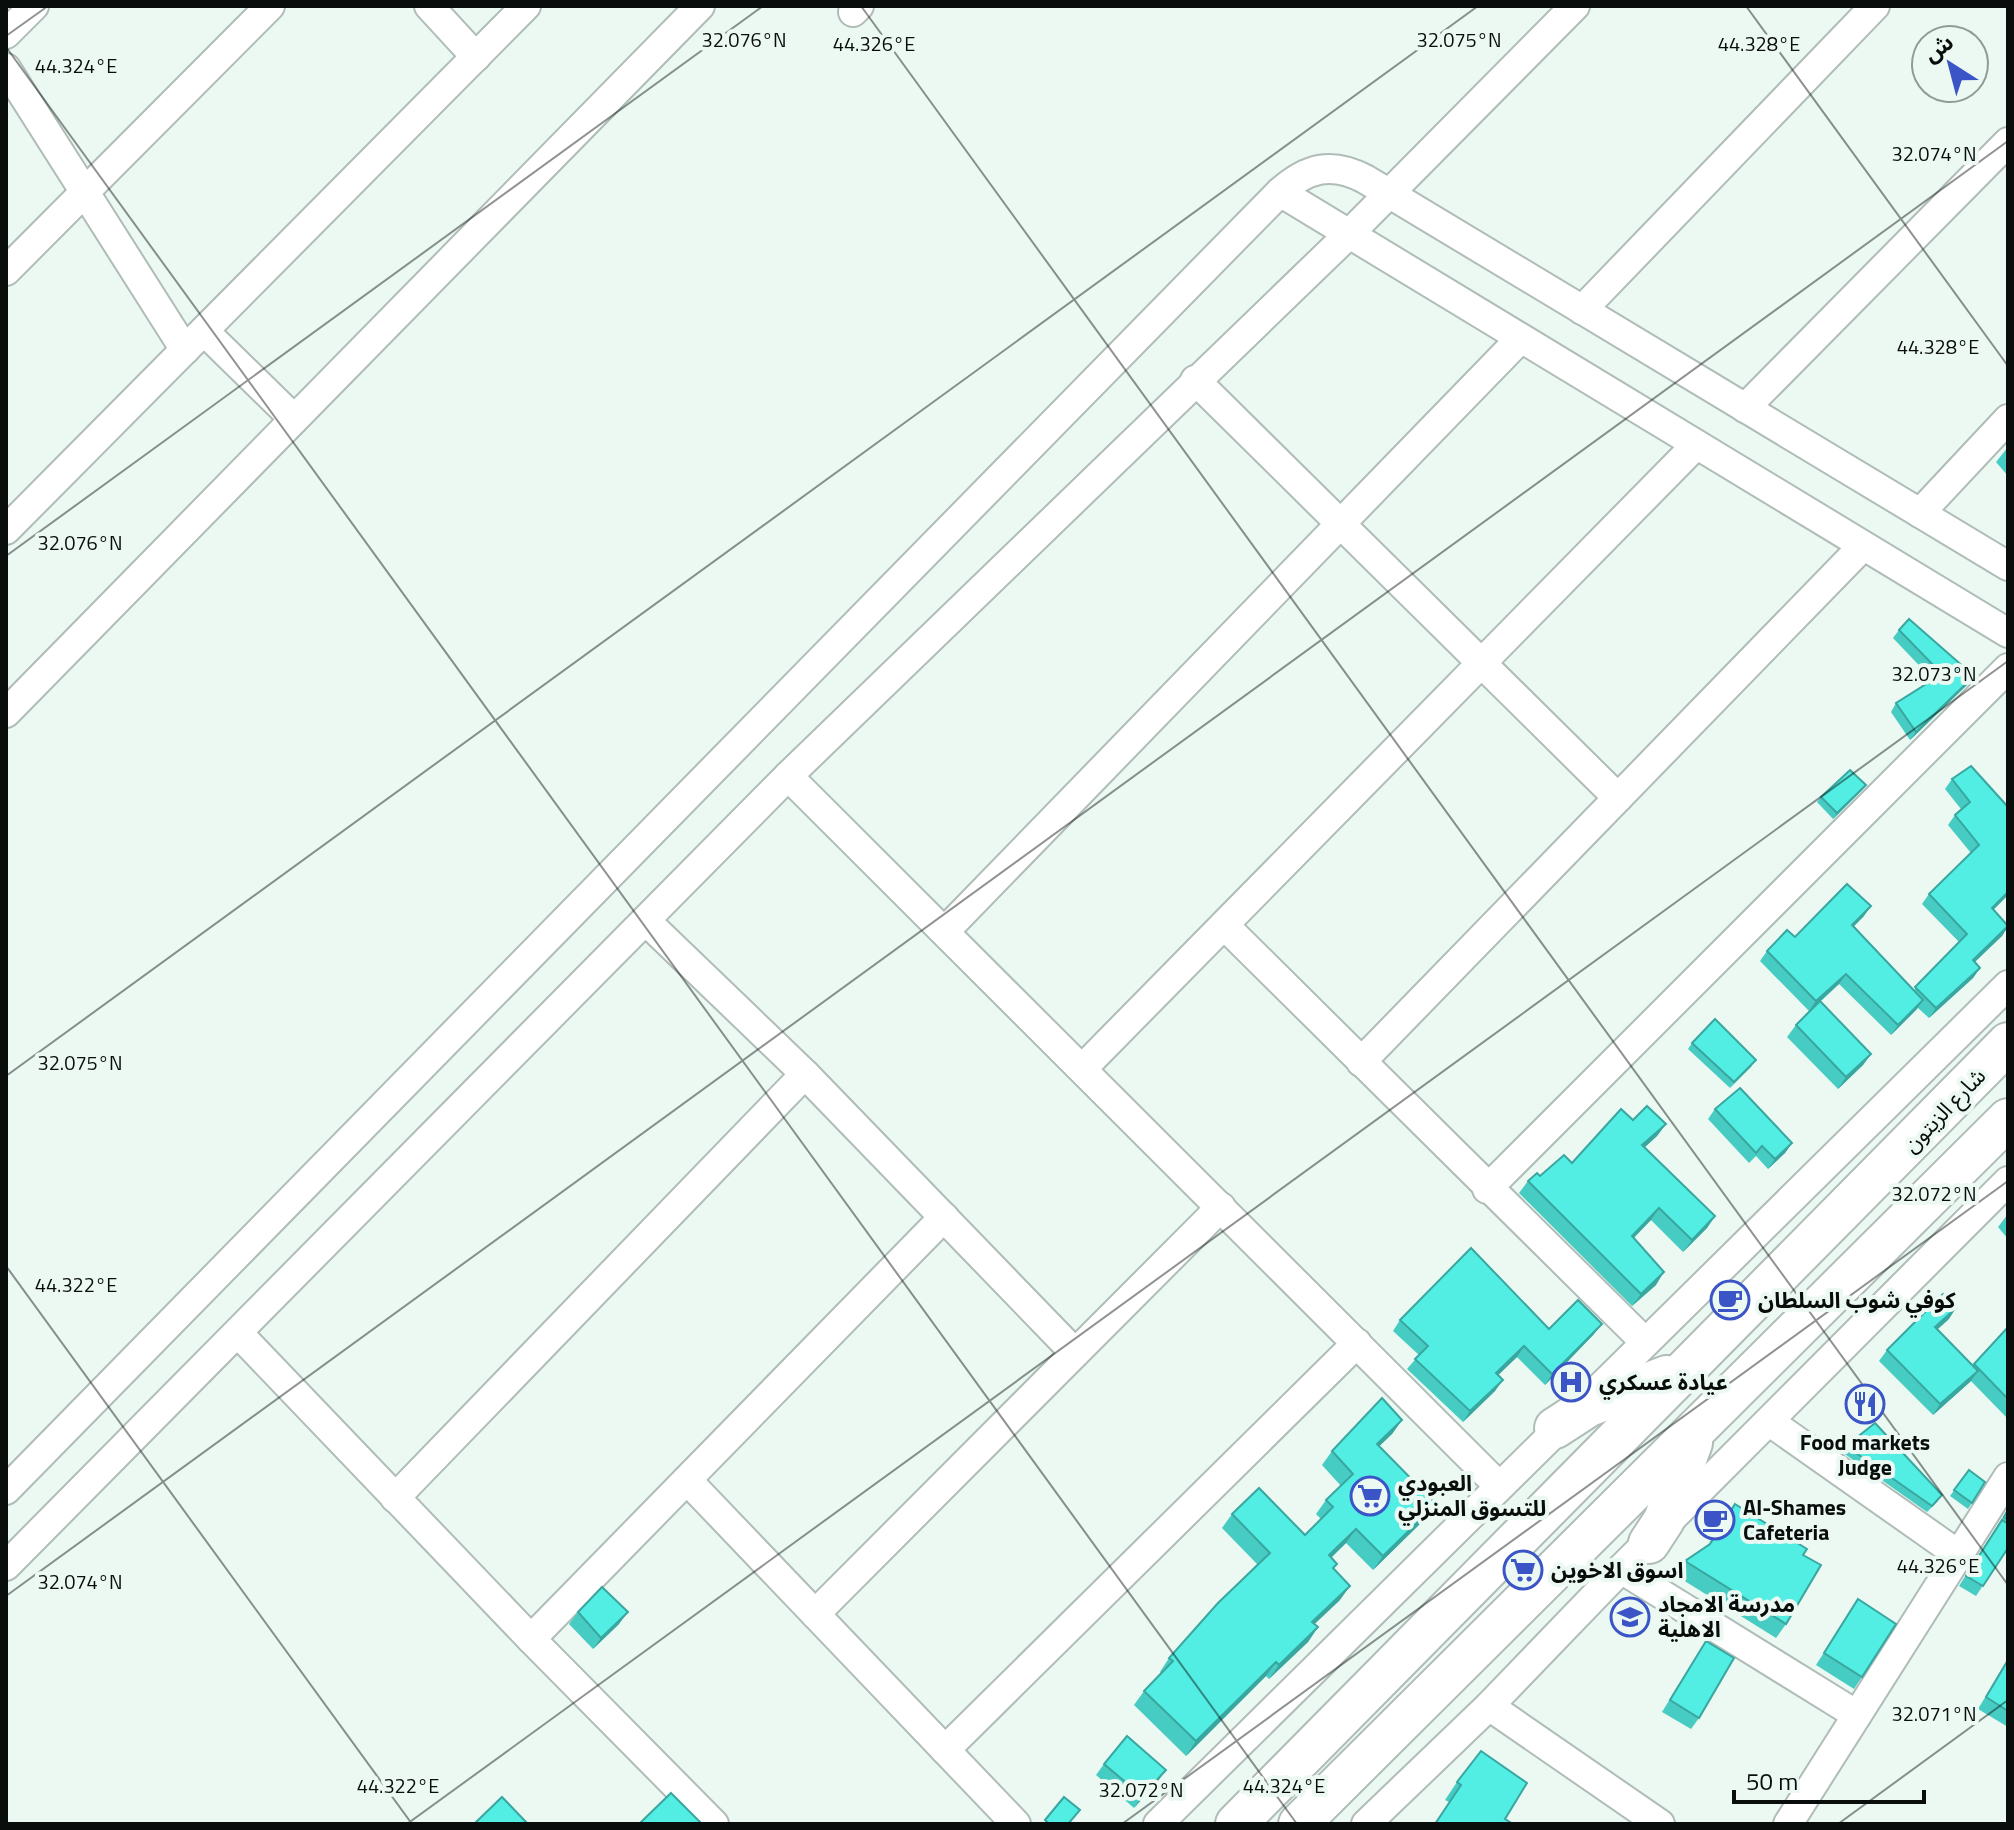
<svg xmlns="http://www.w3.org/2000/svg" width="2014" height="1830" viewBox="0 0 2014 1830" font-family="'Titillium Web','Noto Sans Arabic',sans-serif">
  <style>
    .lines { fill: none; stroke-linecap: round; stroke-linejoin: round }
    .street-casing { stroke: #afbcb7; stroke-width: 32 }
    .secondary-casing { stroke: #afbcb7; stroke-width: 44 }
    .street { stroke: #fff; stroke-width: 28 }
    .secondary { stroke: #fff; stroke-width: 40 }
    .wall { fill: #47ccc3 }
    .shaded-wall { fill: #39a69f }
    .building { fill: #52ede3; stroke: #39a69f; stroke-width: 2 }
    .ticks { fill: none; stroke: #090d0b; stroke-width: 2; stroke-opacity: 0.45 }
    .labels { text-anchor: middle; stroke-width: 8; stroke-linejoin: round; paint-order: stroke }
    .street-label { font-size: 22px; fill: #090d0b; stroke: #ecf9f3 }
    .poi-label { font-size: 22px; font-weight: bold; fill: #090d0b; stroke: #ecf9f3; text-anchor: start }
    .ticks-label { font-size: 20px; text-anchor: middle; fill: #090d0b; stroke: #ecf9f3; stroke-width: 8; stroke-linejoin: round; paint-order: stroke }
  </style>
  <rect width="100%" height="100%" fill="#ecf9f3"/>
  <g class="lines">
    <!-- street casing -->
    <g class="street-casing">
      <g id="street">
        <polyline points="429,6 476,57"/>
        <polyline points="853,12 859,6"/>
        <polyline points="6,34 34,6"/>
        <polyline points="6,68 185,350"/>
        <polyline points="1280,192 2008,633"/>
        <polyline points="6,271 270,6"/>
        <polyline points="1582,310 1875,6"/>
        <polyline points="204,331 294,419"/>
        <polyline points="1195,380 1618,798"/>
        <polyline points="1745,408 2008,142"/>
        <polyline points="1920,513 2008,419"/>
        <polyline points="6,530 526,6"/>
        <polyline points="6,713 700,6"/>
        <polyline points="788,776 1498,1485"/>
        <polyline points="646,921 805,1074 1075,1353"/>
        <polyline points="1224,925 1645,1342"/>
        <polyline points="946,930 1520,339"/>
        <polyline points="1361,1062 1863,546"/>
        <polyline points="1083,1068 1696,445"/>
        <polyline points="1487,1189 2008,668"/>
        <polyline points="239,1334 531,1639 714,1824"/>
        <polyline points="1770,1422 1959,1555"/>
        <polyline points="687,1480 1016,1824"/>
        <path d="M6,1490L1280,192C1307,168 1331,161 1365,179L2008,566"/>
        <polyline points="395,1498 805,1074"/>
        <polyline points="6,1566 788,776 1348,235 1575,6"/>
        <polyline points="1621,1569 1857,1715"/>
        <polyline points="815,1614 1221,1207"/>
        <polyline points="531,1639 944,1217"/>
        <polyline points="1489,1706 1660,1824"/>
        <polyline points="945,1750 1357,1343"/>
        <polyline points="1158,1824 2008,985"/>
        <polyline points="1366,1824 1489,1706 1621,1569 2008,1181"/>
        <polyline points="1788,1824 2008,1477"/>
      </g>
    </g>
    <!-- secondary casing -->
    <g class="secondary-casing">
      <g id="secondary">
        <polyline points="1555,1428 1589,1406 1667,1376"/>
        <polyline points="1649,1543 1664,1520 1692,1443"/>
        <polyline points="1236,1824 2008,1043"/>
        <polyline points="1299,1824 2008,1119"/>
      </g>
    </g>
    <!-- street -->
    <use href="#street" class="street"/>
    <!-- secondary -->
    <use href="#secondary" class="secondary"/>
  </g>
  <!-- wall -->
  <g class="wall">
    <polygon points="2008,447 2008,476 1996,462"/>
    <polygon points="1899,630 1974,676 1968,684 1910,740 1891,712 1896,703 1933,680 1893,638"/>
    <polygon points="1971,766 2008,895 1993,910 2008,927 2002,936 1975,962 1980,968 1973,978 1929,1018 1918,1008 1891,1035 1839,984 1820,1002 1871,1054 1863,1065 1838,1089 1787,1037 1796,1025 1809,1011 1760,961 1767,951 1795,937 1864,916 1854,926 1914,990 1959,942 1922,904 1929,894 1971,853 1948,825 1955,815 1961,809 1945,789 1952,779"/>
    <polygon points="1862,790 1833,819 1817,802 1821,797"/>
    <polygon points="1692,1043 1752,1066 1730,1088 1688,1049"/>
    <polygon points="1715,1109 1792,1143 1785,1153 1768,1169 1756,1156 1749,1163 1708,1119"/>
    <polygon points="1633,1120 1666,1124 1657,1136 1645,1147 1715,1216 1707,1228 1683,1252 1651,1220 1634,1238 1656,1285 1632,1306 1519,1193 1528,1181 1572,1163"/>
    <polygon points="2008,1214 2008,1239 1998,1227"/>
    <polygon points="1949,1319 1937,1329 1972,1366 2008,1327 2008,1419 1971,1381 1933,1415 1879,1361 1887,1350"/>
    <polygon points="1400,1320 1549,1329 1594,1334 1545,1385 1517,1357 1498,1375 1495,1391 1463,1422 1407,1369 1419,1355 1393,1331"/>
    <polygon points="1402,1420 1392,1434 1379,1446 1426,1518 1373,1570 1346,1543 1331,1558 1340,1600 1314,1624 1318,1627 1308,1642 1269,1679 1266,1676 1186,1756 1134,1705 1144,1691 1161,1673 1160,1672 1169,1658 1257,1564 1222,1528 1232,1514 1305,1535 1321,1519 1316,1514 1326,1500 1341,1486 1322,1465 1332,1451"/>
    <polygon points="1846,1446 1938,1501 1927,1512 1842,1452"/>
    <polygon points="1969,1470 1985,1482 1968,1509 1950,1496"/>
    <polygon points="1735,1504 1803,1555 1786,1624 1776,1638 1675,1575 1685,1561 1708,1545"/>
    <polygon points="2008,1509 2008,1548 1976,1596 1959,1586"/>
    <polygon points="1858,1599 1862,1677 1854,1689 1816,1665"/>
    <polygon points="578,1612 619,1624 593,1649 569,1624"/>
    <polygon points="1706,1641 1699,1718 1691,1729 1662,1712"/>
    <polygon points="2008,1659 2008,1727 1978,1709"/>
    <polygon points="1104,1764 1158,1781 1134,1808 1096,1775"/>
    <polygon points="1457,1782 1505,1819 1449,1802 1445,1800"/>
  </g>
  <!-- shaded-wall -->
  <g class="shaded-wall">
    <polygon points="1974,676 1968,684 1910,740 1916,732"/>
    <polygon points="1866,785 1862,790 1833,819 1837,813"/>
    <polygon points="2008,892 2008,895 1985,918 1992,908"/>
    <polygon points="1871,906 1864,916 1845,935 1852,925"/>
    <polygon points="2008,926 2002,936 1966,970 1973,960"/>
    <polygon points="1980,968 1973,978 1929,1018 1936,1008"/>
    <polygon points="1846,974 1839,984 1809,1011 1816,1001"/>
    <polygon points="1923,1000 1916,1010 1891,1035 1898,1025"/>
    <polygon points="1871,1054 1863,1065 1838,1089 1846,1077"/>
    <polygon points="1666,1124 1657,1136 1634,1157 1642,1145"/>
    <polygon points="1792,1143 1785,1153 1768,1169 1775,1159"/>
    <polygon points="1659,1208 1651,1220 1623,1248 1632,1236"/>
    <polygon points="1715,1216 1707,1228 1683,1252 1692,1240"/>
    <polygon points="1664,1272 1656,1285 1632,1306 1641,1294"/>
    <polygon points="1956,1308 1949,1319 1928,1338 1935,1327"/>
    <polygon points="1602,1324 1594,1334 1545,1385 1552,1374"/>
    <polygon points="1524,1346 1517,1357 1489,1384 1496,1373"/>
    <polygon points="1978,1371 1970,1382 1933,1415 1940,1404"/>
    <polygon points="1503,1380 1495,1391 1463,1422 1470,1411"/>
    <polygon points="1402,1420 1392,1434 1367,1458 1377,1444"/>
    <polygon points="1436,1504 1426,1518 1373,1570 1383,1556"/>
    <polygon points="1356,1529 1346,1543 1319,1569 1329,1555"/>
    <polygon points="1350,1586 1340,1600 1302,1636 1312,1622"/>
    <polygon points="628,1612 619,1624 593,1649 601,1638"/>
    <polygon points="1318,1627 1308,1642 1269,1679 1279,1665"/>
    <polygon points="1276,1662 1266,1676 1186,1756 1196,1741"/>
    <polygon points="1166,1770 1158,1781 1134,1808 1142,1796"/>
  </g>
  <!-- building -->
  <g class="building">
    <polygon points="1909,619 1974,676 1916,732 1896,703 1942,674 1899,630"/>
    <polygon points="1971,766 2008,807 2008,892 1992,908 2008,926 1973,960 1980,968 1936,1008 1915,987 1967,934 1929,894 1979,845 1955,815 1970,802 1952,779"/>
    <polygon points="1850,770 1866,785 1837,813 1821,797"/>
    <polygon points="1847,884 1871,906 1852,925 1923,1000 1898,1025 1846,974 1816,1001 1767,951 1787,930 1795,937"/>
    <polygon points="1820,1001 1871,1054 1846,1077 1796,1025"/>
    <polygon points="1715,1019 1756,1060 1734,1082 1692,1043"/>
    <polygon points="1740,1088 1792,1143 1775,1159 1762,1146 1756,1153 1715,1109"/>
    <polygon points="1647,1106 1666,1124 1642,1145 1715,1216 1692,1240 1659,1208 1632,1236 1664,1272 1641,1294 1528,1181 1537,1173 1540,1176 1564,1155 1572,1163 1621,1109 1633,1120"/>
    <polygon points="1471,1248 1549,1329 1578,1300 1602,1324 1552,1374 1524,1346 1496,1373 1503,1380 1470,1411 1415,1359 1428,1346 1400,1320"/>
    <polygon points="1943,1294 1956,1308 1935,1327 1978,1371 1940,1404 1887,1350"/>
    <polygon points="2008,1327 2008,1399 1974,1364"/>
    <polygon points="1382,1398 1402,1420 1377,1444 1436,1504 1383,1556 1356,1529 1329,1555 1337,1564 1333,1568 1350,1586 1312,1622 1318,1627 1279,1665 1276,1662 1196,1741 1144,1691 1173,1661 1169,1658 1218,1603 1270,1553 1232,1514 1259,1488 1305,1535 1333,1507 1326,1500 1353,1474 1332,1451"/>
    <polygon points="1875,1423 1942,1495 1932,1506 1846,1446"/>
    <polygon points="1969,1470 1985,1482 1972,1503 1954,1490"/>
    <polygon points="1735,1504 1807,1549 1803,1555 1821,1565 1786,1624 1685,1561 1710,1544"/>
    <polygon points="2008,1510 2008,1520 2004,1517"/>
    <polygon points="2002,1520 2008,1524 2008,1548 1983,1586 1966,1576"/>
    <polygon points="602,1587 628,1612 601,1638 578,1612"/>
    <polygon points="1858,1599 1896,1624 1862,1677 1824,1653"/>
    <polygon points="1706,1641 1734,1658 1699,1718 1670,1700"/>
    <polygon points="2008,1660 2008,1711 1986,1697"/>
    <polygon points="1127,1736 1166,1770 1142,1796 1104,1764"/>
    <polygon points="1481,1751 1527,1783 1505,1819 1513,1824 1435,1824 1461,1785 1457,1782"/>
    <polygon points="671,1793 702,1824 639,1824"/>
    <polygon points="502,1797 528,1824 474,1824"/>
    <polygon points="1064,1797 1080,1810 1068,1824 1049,1824 1045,1820"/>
  </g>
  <!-- ticks -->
  <path class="ticks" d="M861,6L2008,1585M1746,6L2008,366M6,36L48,6M6,47L1297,1824M6,556L763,6M6,1076L1478,6M6,1266L412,1824M6,1596L2008,141M407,1824L2008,661M1122,1824L2008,1181M1838,1824L2008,1700"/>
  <!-- icons -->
  <defs>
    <g id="cafe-ring" transform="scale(2)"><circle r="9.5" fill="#ecf9f3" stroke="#3b55c7" stroke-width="1.5"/><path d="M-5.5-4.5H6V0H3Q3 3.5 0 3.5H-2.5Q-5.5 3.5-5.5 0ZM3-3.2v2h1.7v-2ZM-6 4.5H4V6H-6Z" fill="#3b55c7"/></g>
    <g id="hospital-ring" transform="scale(2)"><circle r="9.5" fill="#ecf9f3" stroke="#3b55c7" stroke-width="1.5"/><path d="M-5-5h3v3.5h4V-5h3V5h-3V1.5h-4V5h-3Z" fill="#3b55c7"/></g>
    <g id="restaurant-ring" transform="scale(2)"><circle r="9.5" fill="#ecf9f3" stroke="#3b55c7" stroke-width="1.5"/><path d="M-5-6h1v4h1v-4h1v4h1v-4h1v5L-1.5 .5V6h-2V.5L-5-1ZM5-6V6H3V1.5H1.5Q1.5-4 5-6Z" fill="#3b55c7"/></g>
    <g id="supermarket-ring" transform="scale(2)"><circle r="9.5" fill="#ecf9f3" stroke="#3b55c7" stroke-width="1.5"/><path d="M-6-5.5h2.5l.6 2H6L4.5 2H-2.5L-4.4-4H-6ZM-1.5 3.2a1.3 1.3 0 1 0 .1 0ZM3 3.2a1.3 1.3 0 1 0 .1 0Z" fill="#3b55c7"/></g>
    <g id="school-ring" transform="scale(2)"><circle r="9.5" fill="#ecf9f3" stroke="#3b55c7" stroke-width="1.5"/><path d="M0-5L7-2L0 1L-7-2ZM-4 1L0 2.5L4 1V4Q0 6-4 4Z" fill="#3b55c7"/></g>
  </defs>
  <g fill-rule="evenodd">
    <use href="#cafe-ring" x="1730" y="1300"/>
    <use href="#hospital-ring" x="1571" y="1382"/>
    <use href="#restaurant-ring" x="1865" y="1404"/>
    <use href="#supermarket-ring" x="1370" y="1496"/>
    <use href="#cafe-ring" x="1715" y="1520"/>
    <use href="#supermarket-ring" x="1523" y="1570"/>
    <use href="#school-ring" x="1630" y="1617"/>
  </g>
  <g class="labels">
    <!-- street labels -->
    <g class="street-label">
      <text transform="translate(1944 1110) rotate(-46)" y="8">شارع الزيتون</text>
    </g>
    <!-- poi labels -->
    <g class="poi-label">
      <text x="1758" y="1308">كوفي شوب السلطان</text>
      <text x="1599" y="1390">عيادة عسكري</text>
      <text x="1865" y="1450" text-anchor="middle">Food markets<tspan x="1865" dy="25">Judge</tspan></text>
      <text x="1398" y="1491">العبودي<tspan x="1398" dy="25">للتسوق المنزلي</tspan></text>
      <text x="1743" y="1515">Al-Shames<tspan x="1743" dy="25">Cafeteria</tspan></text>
      <text x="1551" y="1578">اسوق الاخوين</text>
      <text x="1658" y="1612">مدرسة الامجاد<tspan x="1658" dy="25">الاهلية</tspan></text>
    </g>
  </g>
  <g class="ticks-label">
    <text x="744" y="47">32.076°N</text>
    <text x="1459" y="47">32.075°N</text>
    <text x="874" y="51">44.326°E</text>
    <text x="1759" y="51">44.328°E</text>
    <text x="76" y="73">44.324°E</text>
    <text x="1934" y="161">32.074°N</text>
    <text x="1938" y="354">44.328°E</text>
    <text x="80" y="550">32.076°N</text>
    <text x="1934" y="681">32.073°N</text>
    <text x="80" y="1070">32.075°N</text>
    <text x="1934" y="1201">32.072°N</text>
    <text x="76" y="1292">44.322°E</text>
    <text x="1938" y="1573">44.326°E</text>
    <text x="80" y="1589">32.074°N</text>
    <text x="1934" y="1721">32.071°N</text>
    <text x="398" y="1793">44.322°E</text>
    <text x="1284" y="1793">44.324°E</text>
    <text x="1141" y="1797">32.072°N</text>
  </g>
  <!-- border -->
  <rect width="2014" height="1830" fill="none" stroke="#090d0b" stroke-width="16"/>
  <!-- north arrow -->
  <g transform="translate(1950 64) rotate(324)"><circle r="38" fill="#ecf9f3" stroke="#919b96" stroke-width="2"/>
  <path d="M0-6L14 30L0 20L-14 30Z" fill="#3b55c7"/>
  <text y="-12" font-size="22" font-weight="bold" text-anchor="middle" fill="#090d0b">ش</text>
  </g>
  <!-- scale -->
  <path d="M1734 1790v12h190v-12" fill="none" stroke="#090d0b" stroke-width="4"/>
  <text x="1746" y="1790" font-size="24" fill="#090d0b" stroke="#ecf9f3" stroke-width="6" paint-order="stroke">50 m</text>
</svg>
